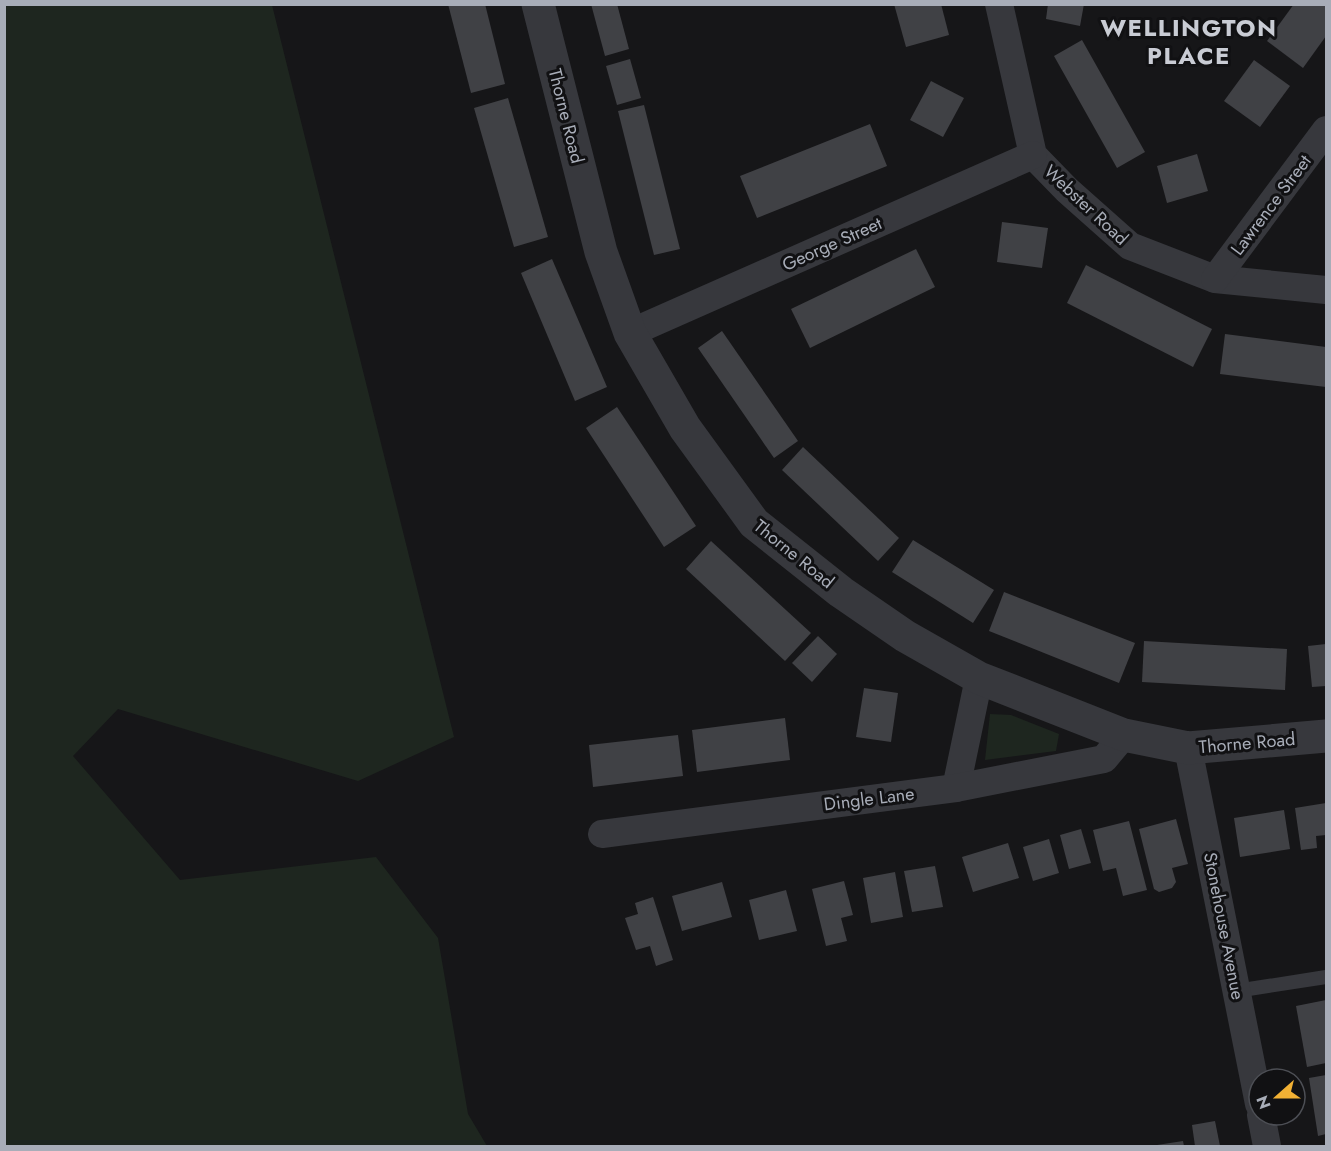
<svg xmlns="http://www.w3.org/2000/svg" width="1331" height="1151" viewBox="0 0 1331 1151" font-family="Jost,sans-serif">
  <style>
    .green { fill: #1e261f }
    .building { fill: #404145 }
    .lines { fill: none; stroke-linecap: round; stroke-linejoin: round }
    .service { stroke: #37383d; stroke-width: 14 }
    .minor { stroke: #37383d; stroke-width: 28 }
    .tertiary { stroke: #37383d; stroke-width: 33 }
    .labels { text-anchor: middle; stroke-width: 6; stroke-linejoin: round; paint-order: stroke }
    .street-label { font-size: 18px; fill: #a8adb8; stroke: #111113 }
    .district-label { font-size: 24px; font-weight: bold; letter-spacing: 1.5px; fill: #c9ccd4; stroke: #111113 }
  </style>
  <rect width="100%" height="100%" fill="#161618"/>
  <!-- green -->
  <g class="green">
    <polygon points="5,4 272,5 454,737 358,781 118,709 73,756 180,880 376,857 438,938 468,1114 487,1146 5,1146"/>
    <polygon points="990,714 1011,715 1059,734 1056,751 985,760"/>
  </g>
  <!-- building -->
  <g class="building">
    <polygon points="448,4 485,4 505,84 471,93"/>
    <polygon points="591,4 617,4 629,49 605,56"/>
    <polygon points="894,4 941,4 949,35 906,47"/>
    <polygon points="1048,4 1084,4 1080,26 1046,19"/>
    <polygon points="1294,4 1326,4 1326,36 1303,68 1267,41"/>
    <polygon points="1082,40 1145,152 1117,168 1054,56"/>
    <polygon points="630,59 641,98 617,105 606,66"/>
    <polygon points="1254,60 1290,86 1260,127 1224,101"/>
    <polygon points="931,81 964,98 943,137 910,120"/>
    <polygon points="508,98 548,237 514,247 474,108"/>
    <polygon points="644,105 680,249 654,255 618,111"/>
    <polygon points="870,124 887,166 757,218 740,176"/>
    <polygon points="1197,154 1208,191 1167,203 1157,166"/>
    <polygon points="1002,222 1048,228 1042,268 997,262"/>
    <polygon points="916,249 935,287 810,348 791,309"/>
    <polygon points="552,259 607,387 575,401 521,273"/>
    <polygon points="1086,265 1212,329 1193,367 1067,303"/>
    <polygon points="722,331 798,441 774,458 698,348"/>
    <polygon points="1225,334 1326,347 1326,387 1220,374"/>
    <polygon points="617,407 696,526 664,547 586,428"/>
    <polygon points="803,447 899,538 878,561 782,470"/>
    <polygon points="913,540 994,590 973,623 892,572"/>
    <polygon points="711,541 811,633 785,661 686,569"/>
    <polygon points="1004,592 1135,643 1119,683 989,631"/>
    <polygon points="818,636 837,654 812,682 792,663"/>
    <polygon points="1144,641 1287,649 1285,690 1142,682"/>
    <polygon points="1326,644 1326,686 1312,687 1308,646"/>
    <polygon points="864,688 898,693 891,742 856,737"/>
    <polygon points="785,718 790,760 697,772 692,730"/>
    <polygon points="678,735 683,776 593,787 589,745"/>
    <polygon points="1326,803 1326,835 1316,836 1317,848 1301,850 1295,808"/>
    <polygon points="1284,810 1290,849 1240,857 1234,818"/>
    <polygon points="1176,819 1188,864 1172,868 1176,882 1172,888 1159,892 1154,889 1139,829"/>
    <polygon points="1129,821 1147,890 1123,896 1116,868 1103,871 1093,830"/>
    <polygon points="1081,829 1091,863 1069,869 1060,835"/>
    <polygon points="1049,839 1059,873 1033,881 1023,847"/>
    <polygon points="1008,843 1019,878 973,892 962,857"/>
    <polygon points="935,866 943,907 912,912 904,871"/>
    <polygon points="895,872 903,917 871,923 863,878"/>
    <polygon points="844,881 853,915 841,918 847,941 826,946 812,889"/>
    <polygon points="722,882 732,917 682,931 672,896"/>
    <polygon points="786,890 797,931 759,940 749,900"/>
    <polygon points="653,897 673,960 656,966 650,946 636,950 625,918 638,914 635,903"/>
    <polygon points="1326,1000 1326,1063 1307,1067 1296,1006"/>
    <polygon points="1326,1075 1326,1134 1318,1136 1309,1078"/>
    <polygon points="1215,1121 1220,1146 1195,1146 1192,1125"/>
    <polygon points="1183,1141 1184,1146 1157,1146 1157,1145"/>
  </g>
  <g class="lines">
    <!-- service -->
    <polyline class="service" points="1236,991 1326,977"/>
    <!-- minor -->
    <g class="minor">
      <polyline points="999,4 1033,155 1067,190 1130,246 1215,279 1326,290"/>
      <polyline points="1215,279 1326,130"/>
      <polyline points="630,333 1033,155"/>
      <polyline points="1188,748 1259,1104"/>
      <polyline points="956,788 979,678"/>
      <polyline points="602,834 956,788 1104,759 1124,735"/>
      <polyline points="1261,1115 1267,1146"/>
    </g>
    <!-- tertiary -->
    <polyline class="tertiary" points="538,4 601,252 630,333 685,428 754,523 841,592 905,636 979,678 1124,735 1188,748 1326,736"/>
  </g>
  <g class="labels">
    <!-- street labels -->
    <g class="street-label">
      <text transform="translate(566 116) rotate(76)" y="6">Thorne Road</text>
      <text transform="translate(1086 205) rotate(43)" y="6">Webster Road</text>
      <text transform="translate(1271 205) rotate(-53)" y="6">Lawrence Street</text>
      <text transform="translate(832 244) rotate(-24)" y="6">George Street</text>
      <text transform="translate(794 554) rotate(39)" y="6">Thorne Road</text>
      <text transform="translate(1247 743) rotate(-5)" y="6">Thorne Road</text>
      <text transform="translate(869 799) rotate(-7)" y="6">Dingle Lane</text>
      <text transform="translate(1224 926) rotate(79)" y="6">Stonehouse Avenue</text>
    </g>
    <!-- district labels -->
    <g class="district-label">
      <text x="1189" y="36">WELLINGTON<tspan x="1189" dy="28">PLACE</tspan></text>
    </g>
  </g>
  <!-- border -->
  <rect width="1331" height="1151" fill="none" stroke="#a8adb8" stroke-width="12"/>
  <!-- north arrow -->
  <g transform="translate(1277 1097) rotate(249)"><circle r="28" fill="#111113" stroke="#4d4f55" stroke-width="1.5"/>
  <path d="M0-4.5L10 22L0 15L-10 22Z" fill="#f2b134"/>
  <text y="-9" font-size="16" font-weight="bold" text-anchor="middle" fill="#a8adb8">N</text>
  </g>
</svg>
